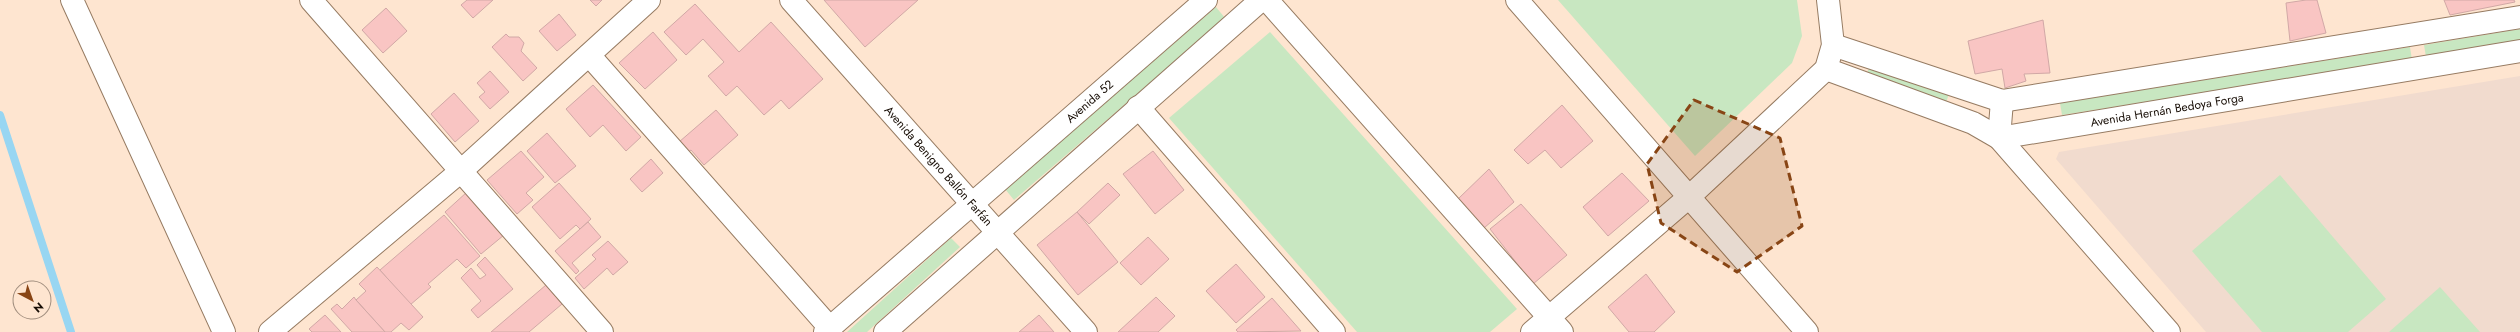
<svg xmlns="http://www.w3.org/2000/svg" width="2520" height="332" viewBox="0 0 2520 332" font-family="Jost,sans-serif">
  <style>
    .education { fill: #f1dbce }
    .green { fill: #c8e7c1 }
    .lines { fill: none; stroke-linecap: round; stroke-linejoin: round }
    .stream { stroke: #98d6f2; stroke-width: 8 }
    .building { fill: #f9c5c3; stroke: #d1a8a6 }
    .minor-casing { stroke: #967b62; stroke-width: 24 }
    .tertiary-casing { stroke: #967b62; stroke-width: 24 }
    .minor { stroke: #fff; stroke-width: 22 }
    .tertiary { stroke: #fff; stroke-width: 22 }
    .marked { fill: #884515; fill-opacity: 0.2; stroke: #884515; stroke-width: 3; stroke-dasharray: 8 5; stroke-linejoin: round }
    .labels { text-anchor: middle; stroke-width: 3; stroke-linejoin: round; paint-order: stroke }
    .street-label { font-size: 12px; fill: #170d05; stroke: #fee5d0 }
  </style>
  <rect width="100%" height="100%" fill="#fee5d0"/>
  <!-- education -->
  <polygon class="education" points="2520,76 2520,332 2206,332 2056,159 2059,152"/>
  <!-- green -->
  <g class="green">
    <polygon points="1558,0 1797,0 1802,36 1792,63 1695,156"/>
    <polygon points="1216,7 1225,18 1014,200 1005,189"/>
    <polygon points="2520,29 2520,42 2426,57 2424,45"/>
    <polygon points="1270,32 1517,309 1490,332 1357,332 1169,118"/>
    <polygon points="2410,47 2412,60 2062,115 2060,103"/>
    <polygon points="1870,65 1949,94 1945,105 1866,76"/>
    <polygon points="2280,175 2386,299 2348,332 2262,332 2192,251"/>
    <polygon points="951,238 960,247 867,332 847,332"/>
    <polygon points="2440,287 2480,332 2389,332"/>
  </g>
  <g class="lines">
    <!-- stream -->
    <polyline class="stream" points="0,115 71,332"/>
  </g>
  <!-- building -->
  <g class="building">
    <polygon points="467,0 493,0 473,18 461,5"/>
    <polygon points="590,0 602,0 596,6"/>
    <polygon points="824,0 918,0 865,47"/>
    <polygon points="2306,0 2317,0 2326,33 2290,41 2286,3"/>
    <polygon points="2444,0 2514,0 2515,2 2450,15"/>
    <polygon points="695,4 739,52 771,22 823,79 789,109 781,100 764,115 737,86 726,96 708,76 724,62 703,39 686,55 664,32"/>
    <polygon points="386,8 407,31 383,53 362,30"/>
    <polygon points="559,14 576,35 557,51 539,31"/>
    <polygon points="2043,20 2050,73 2024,74 2026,81 2005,88 2002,69 1975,74 1968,41"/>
    <polygon points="653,32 677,60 645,89 619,63"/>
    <polygon points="506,34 509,37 519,37 524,43 521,51 537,68 523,81 492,47"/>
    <polygon points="490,71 509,92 490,109 479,97 485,92 477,83"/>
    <polygon points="593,85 641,137 626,151 603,125 590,137 566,109"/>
    <polygon points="454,93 479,121 455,142 431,114"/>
    <polygon points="1562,105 1593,141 1561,168 1545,150 1528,164 1514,150"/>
    <polygon points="716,110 738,135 704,165 691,150 688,152 679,142"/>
    <polygon points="547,133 576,166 555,183 527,151"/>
    <polygon points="521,151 544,177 526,193 533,200 517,214 487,180"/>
    <polygon points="1153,151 1184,190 1155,214 1123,174"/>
    <polygon points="651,159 663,173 642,192 630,179"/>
    <polygon points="1489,169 1514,202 1484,228 1458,199"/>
    <polygon points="1622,173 1649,201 1608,236 1583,207"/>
    <polygon points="559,183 591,219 580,229 576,225 560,239 532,207"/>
    <polygon points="1108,183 1120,195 1089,224 1077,212"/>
    <polygon points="467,192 504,235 481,254 445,212"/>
    <polygon points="1521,204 1567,255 1533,284 1490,229"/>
    <polygon points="1077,212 1118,262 1078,295 1037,245"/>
    <polygon points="444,215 480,256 466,268 457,259 428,284 431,287 410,305 380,270"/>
    <polygon points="588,222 601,237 572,263 579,271 576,274 555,251"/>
    <polygon points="1148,237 1169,259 1141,285 1120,263"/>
    <polygon points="608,241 628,262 613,275 607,268 584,289 575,278 596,259 592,255"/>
    <polygon points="485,257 513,289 478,318 471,310 481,301 461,278 471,268 480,279 486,275 477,265"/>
    <polygon points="1236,264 1265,297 1236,323 1206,291"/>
    <polygon points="377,267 423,317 409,330 401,323 391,332 385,332 356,300 366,291 359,284"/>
    <polygon points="1646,274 1675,312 1654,332 1629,332 1608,307"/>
    <polygon points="546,285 562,304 529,332 491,332"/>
    <polygon points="354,297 356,300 385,332 352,332 331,309 337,304 342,309"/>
    <polygon points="1156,297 1175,316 1158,332 1118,332"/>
    <polygon points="1272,298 1301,331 1238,332 1236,330"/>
    <polygon points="325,315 341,332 312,332 309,329"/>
    <polygon points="1039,315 1054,332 1019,332"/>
  </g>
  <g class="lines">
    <!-- minor casing -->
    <g class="minor-casing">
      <g id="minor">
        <polyline points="72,0 224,332"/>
        <polyline points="311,0 602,332"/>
        <polyline points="1267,0 1562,332"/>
        <polyline points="1517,0 1807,332"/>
        <polyline points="1833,45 2002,101 2520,17"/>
        <polyline points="589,55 830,328"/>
        <path id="s1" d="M1826,69L1973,123L1999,138L2520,51"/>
        <polyline points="2002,101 1999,138 2169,332"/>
        <polyline points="1138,107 1334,332"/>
        <polyline points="270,332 461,171 649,0"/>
        <path id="s2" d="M825,332L1206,0"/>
        <polyline points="885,332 1261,0"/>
        <polyline points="1532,332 1689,197 1826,69 1833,45 1828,0"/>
      </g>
    </g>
    <!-- tertiary casing -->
    <g class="tertiary-casing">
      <g id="tertiary">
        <path id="s3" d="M791,0L1086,332"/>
      </g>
    </g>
    <!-- minor -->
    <use href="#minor" class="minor"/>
    <!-- tertiary -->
    <use href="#tertiary" class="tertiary"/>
  </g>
  <!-- marked area -->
  <path class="marked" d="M1694,100L1780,138L1802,226L1737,272L1661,223L1647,164Z"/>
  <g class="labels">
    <!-- street labels -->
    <g class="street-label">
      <text dy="4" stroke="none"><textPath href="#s2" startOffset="351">Avenida 52</textPath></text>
      <text dy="4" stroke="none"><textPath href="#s1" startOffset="357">Avenida Hernán Bedoya Forga</textPath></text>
      <text dy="4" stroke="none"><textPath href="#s3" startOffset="222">Avenida Benigno Ballón Farfán</textPath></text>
    </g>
  </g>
  <!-- north arrow -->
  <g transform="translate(32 300) rotate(139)"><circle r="19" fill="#fee5d0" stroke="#a28f7f"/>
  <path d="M0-3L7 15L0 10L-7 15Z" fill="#884515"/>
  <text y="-6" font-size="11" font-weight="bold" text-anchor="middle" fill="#170d05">N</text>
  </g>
</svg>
